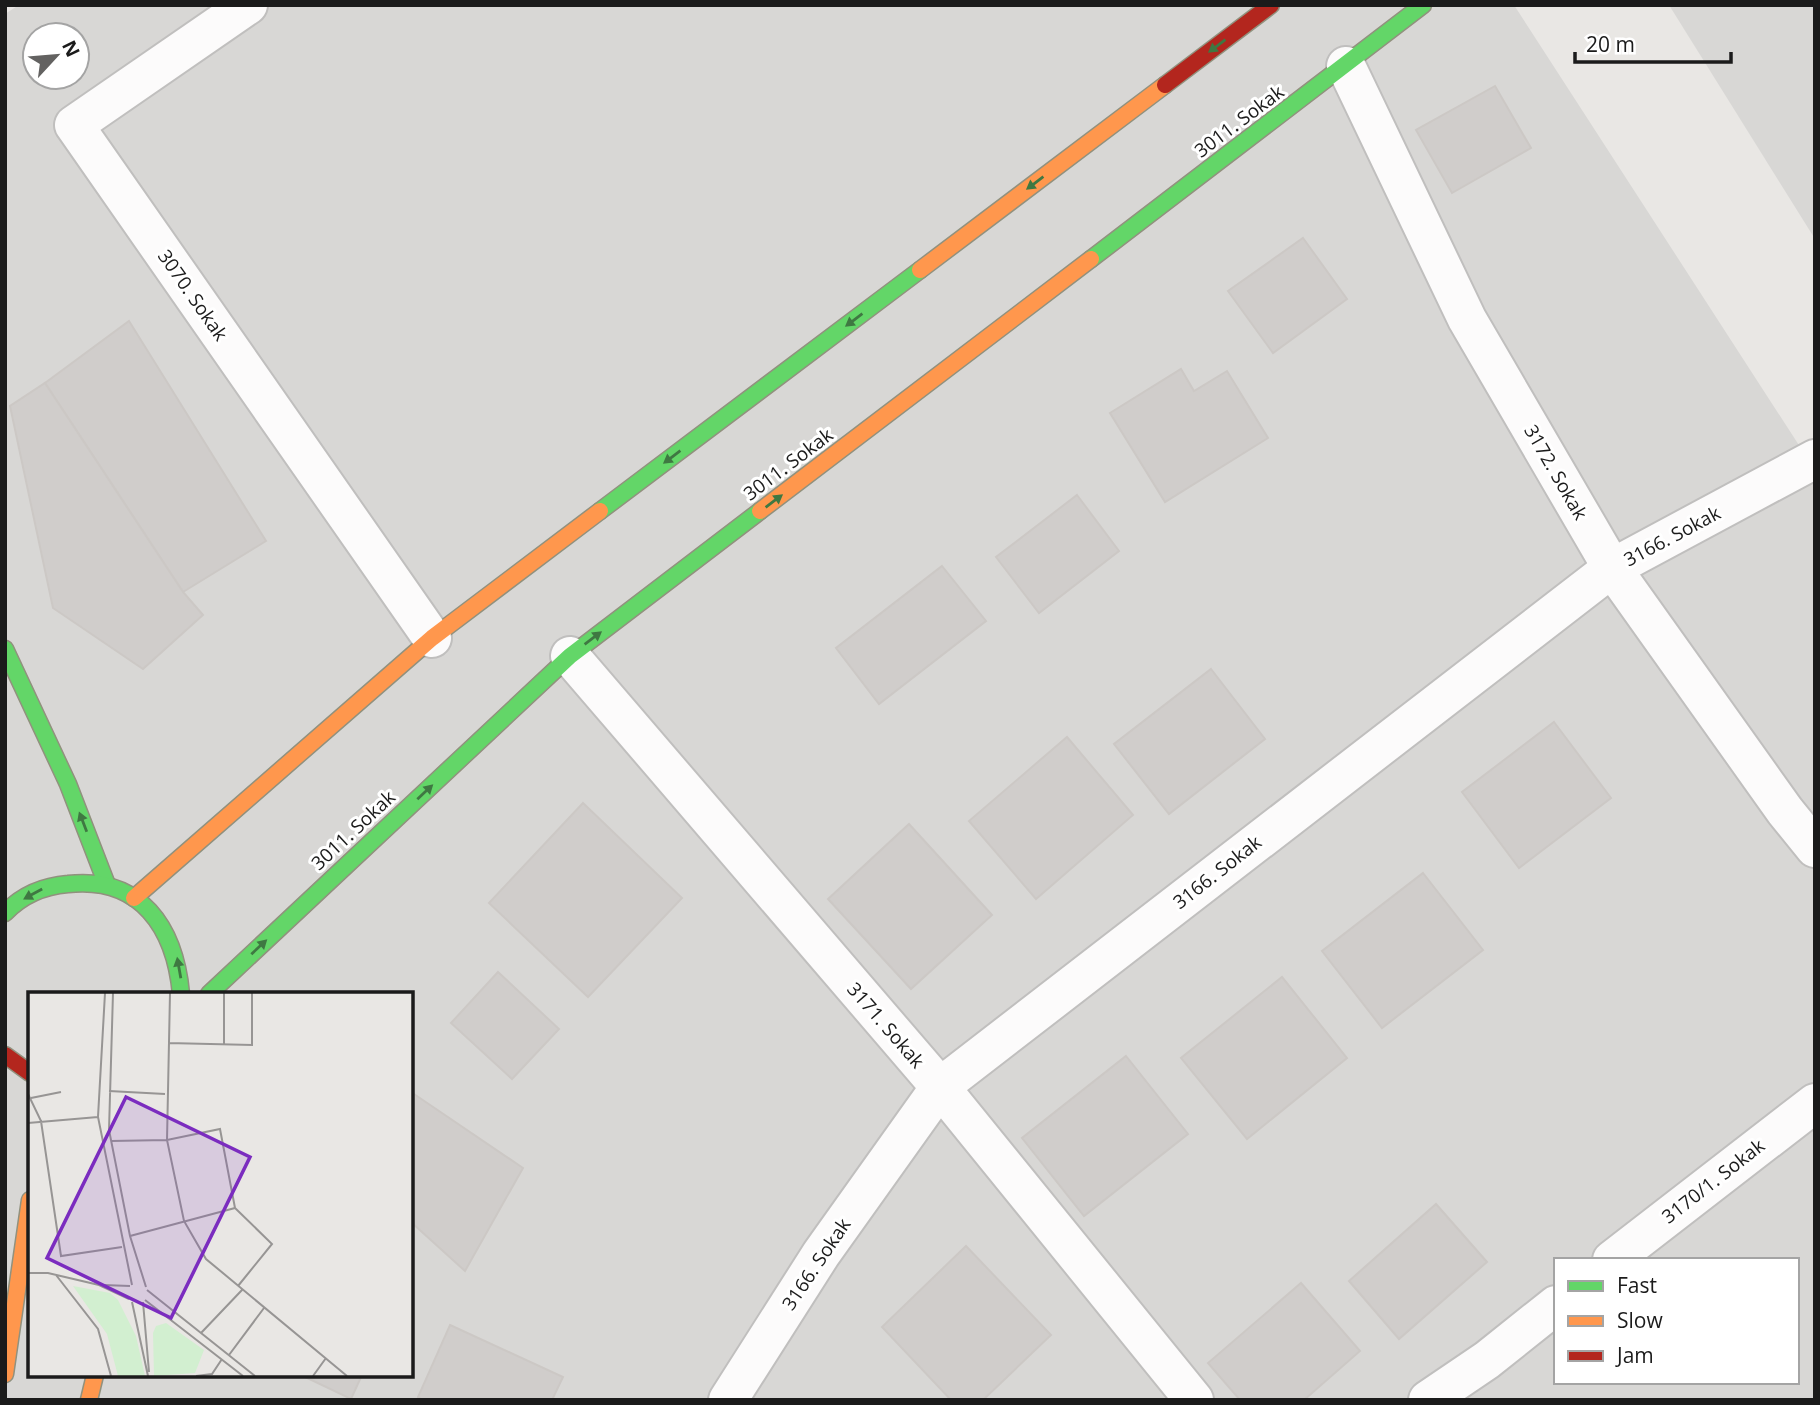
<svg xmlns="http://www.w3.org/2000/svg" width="1820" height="1405" viewBox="0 0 1820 1405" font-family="'Open Sans',sans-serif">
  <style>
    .residential { fill: #d8d7d5; fill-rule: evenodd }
    .building { fill: #d0cdcb; stroke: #ccc8c5; stroke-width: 2 }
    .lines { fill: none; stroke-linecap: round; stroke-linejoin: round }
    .street-casing { stroke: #c0bfbe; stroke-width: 42 }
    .fast-casing { stroke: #91917e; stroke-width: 19 }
    .slow-casing { stroke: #91917e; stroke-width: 19 }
    .jam-casing { stroke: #91917e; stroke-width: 19 }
    .street { stroke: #fcfbfb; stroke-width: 38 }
    .fast { stroke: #63d668; stroke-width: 16 }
    .slow { stroke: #ff974d; stroke-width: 16 }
    .jam { stroke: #b3261e; stroke-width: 16 }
    .oneway { fill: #3f7842 }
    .labels { text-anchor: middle; stroke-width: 6; stroke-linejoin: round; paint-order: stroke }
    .street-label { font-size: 19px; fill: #1b1b1b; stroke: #fff }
    .inset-road { fill: none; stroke: #979594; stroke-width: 2 }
    .view { fill: #7b2cbf; fill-opacity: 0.15; stroke: #7b2cbf; stroke-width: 3.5 }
    .inset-edge { fill: none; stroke: #1b1b1b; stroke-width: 3.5 }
  </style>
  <rect width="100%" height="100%" fill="#e9e7e4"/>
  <!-- residential -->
  <g class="residential">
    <path d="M19,5H1514L1815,470V1400H5V14ZM35,35H77V77H35ZM30,994H411V1375H30ZM1556,1260H1797V1382H1556Z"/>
    <polygon points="1669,5 1815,5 1815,239"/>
  </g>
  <!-- building -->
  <g class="building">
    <polygon points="1495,86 1531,148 1452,193 1416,130"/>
    <polygon points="1303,238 1347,299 1273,353 1228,291"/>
    <polygon points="129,321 266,541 183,592 45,383"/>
    <polygon points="1181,369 1194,391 1227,371 1268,438 1165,502 1110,413"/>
    <polygon points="45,383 183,592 203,615 143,669 53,608 10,406"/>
    <polygon points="1077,495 1119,551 1039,613 996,557"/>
    <polygon points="942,566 986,621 879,704 836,648"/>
    <polygon points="1211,669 1265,739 1169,814 1114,744"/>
    <polygon points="1554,722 1611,798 1519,868 1462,792"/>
    <polygon points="1067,737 1133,815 1036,899 969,821"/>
    <polygon points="583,803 682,898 588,997 489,903"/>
    <polygon points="909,824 992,915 911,989 828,899"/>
    <polygon points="1423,873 1483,950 1382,1028 1322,951"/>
    <polygon points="498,972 559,1029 512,1079 451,1023"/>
    <polygon points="1282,977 1347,1058 1247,1139 1181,1058"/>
    <polygon points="1126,1056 1188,1134 1084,1216 1022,1138"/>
    <polygon points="411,1092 523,1168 465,1271 411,1222"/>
    <polygon points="1436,1204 1487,1262 1399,1339 1349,1281"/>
    <polygon points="966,1246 1051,1335 983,1400 951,1400 882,1327"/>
    <polygon points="1301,1283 1360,1351 1304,1400 1240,1400 1208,1363"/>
    <polygon points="450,1325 563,1377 552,1400 423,1400 418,1397"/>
    <polygon points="301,1375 362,1375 351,1399"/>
  </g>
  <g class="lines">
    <!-- street casing -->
    <g class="street-casing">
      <g id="street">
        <polyline points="248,5 74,125 432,638"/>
        <polyline points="1346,66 1467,319 1612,568 1785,811 1815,848"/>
        <polyline points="570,656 940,1087 1194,1400"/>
        <polyline points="1612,1260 1815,1103"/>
        <polyline points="728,1400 821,1254 940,1087 1612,568 1815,459"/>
        <polyline points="1428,1400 1487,1360 1556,1305"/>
      </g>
    </g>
    <!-- fast casing -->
    <g class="fast-casing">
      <g id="fast">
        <polyline points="1091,259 1423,5"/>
        <polyline points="600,511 920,270"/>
        <polyline points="5,649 68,784 107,885"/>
        <path d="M5,913C22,895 44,886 68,884C141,876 175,928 181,994"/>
        <polyline points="209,994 570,656 760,511"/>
      </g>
    </g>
    <!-- slow casing -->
    <g class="slow-casing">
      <g id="slow">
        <polyline points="920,270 1165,85"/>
        <polyline points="760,511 1091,259"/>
        <polyline points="134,898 432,638 600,511"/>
        <polyline points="5,1374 30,1200"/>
        <polyline points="89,1400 95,1375"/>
      </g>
    </g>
    <!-- jam casing -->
    <g class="jam-casing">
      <g id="jam">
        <polyline points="1165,85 1271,5"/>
        <polyline points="5,1055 30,1073"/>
      </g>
    </g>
    <!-- street -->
    <use href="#street" class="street"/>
    <!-- fast -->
    <use href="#fast" class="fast"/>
    <!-- slow -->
    <use href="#slow" class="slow"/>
    <!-- jam -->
    <use href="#jam" class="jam"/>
  </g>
  <!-- one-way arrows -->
  <defs><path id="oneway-solid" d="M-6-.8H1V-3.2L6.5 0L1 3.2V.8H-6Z" transform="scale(1.75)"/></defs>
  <g class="oneway">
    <use href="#oneway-solid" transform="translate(1217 46) rotate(143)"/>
    <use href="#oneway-solid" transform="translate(1035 183) rotate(143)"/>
    <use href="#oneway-solid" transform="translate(854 320) rotate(143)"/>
    <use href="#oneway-solid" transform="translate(672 457) rotate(143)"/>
    <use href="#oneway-solid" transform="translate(774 501) rotate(-37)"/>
    <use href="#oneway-solid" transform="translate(593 638) rotate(-37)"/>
    <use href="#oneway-solid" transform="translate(425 792) rotate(-43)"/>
    <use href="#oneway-solid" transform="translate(83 822) rotate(-111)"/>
    <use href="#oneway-solid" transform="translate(33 894) rotate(151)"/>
    <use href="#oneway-solid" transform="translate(259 947) rotate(-43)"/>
    <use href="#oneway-solid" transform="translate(179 968) rotate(-100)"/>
  </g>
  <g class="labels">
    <!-- street labels -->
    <g class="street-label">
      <text transform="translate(1239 121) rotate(-37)" y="7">3011. Sokak</text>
      <text transform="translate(193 295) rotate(55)" y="7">3070. Sokak</text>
      <text transform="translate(788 464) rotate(-37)" y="7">3011. Sokak</text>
      <text transform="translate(1556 472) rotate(60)" y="7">3172. Sokak</text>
      <text transform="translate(1672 536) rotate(-28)" y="7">3166. Sokak</text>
      <text transform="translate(353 830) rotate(-43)" y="7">3011. Sokak</text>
      <text transform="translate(1217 872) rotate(-38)" y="7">3166. Sokak</text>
      <text transform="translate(886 1025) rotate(49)" y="7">3171. Sokak</text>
      <text transform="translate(1713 1181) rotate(-38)" y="7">3170/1. Sokak</text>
      <text transform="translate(816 1264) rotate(-56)" y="7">3166. Sokak</text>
    </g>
  </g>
  <!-- overview -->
  <g transform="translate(28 992)">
    <rect width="385" height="385" fill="#e9e7e4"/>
    <path d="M45,294L82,301L90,308L108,344L117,384H90L79,342ZM138,331L176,358L167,381L126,384L125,341L128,334Z" fill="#d2efd0"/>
    <path class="inset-road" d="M77,1L70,125L104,293M85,1L81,138L102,244L118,295M142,1L139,148L156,229L178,267L319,384M196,1V52M140,51L224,53V1M81,99L137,102M0,102L13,129L33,264L94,255M3,106L33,100M0,131L70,125M83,149L139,148L192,137L207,216L244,252L210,294M102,244L207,216M0,281H20L71,293L101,307M28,283L70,337L83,384M75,293L102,294M119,298L227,384M117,308L215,384M104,310L120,384M115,310L121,380M173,341L214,298M201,363L236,316M168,384L184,382L194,367M285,384L298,366"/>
    <path class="view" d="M98,105L222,165L143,326L19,266Z"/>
    <rect width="385" height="385" class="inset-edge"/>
  </g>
  <!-- border -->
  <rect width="1820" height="1405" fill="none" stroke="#1b1b1b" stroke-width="14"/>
  <!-- legend -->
  <rect x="1554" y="1258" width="245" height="126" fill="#ffffff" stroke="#a4a4a4" stroke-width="2"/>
  <rect x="1568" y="1281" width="35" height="10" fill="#63d668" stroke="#a4a4a4" stroke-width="2"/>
  <text x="1617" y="1293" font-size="21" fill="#1b1b1b">Fast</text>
  <rect x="1568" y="1316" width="35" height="10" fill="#ff974d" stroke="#a4a4a4" stroke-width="2"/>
  <text x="1617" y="1328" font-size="21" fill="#1b1b1b">Slow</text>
  <rect x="1568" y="1351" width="35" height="10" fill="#b3261e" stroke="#a4a4a4" stroke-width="2"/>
  <text x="1617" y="1363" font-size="21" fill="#1b1b1b">Jam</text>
  <!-- north arrow -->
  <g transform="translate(56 56) rotate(64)"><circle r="33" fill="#ffffff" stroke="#a4a4a4" stroke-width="2"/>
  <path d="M0-5L12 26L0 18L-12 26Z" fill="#636261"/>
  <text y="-10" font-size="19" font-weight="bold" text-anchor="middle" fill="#1b1b1b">N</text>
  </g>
  <!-- scale -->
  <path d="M1575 52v10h156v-10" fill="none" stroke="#1b1b1b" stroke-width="3.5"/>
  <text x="1586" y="52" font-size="21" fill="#1b1b1b" stroke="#ffffff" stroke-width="5" paint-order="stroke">20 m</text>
</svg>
